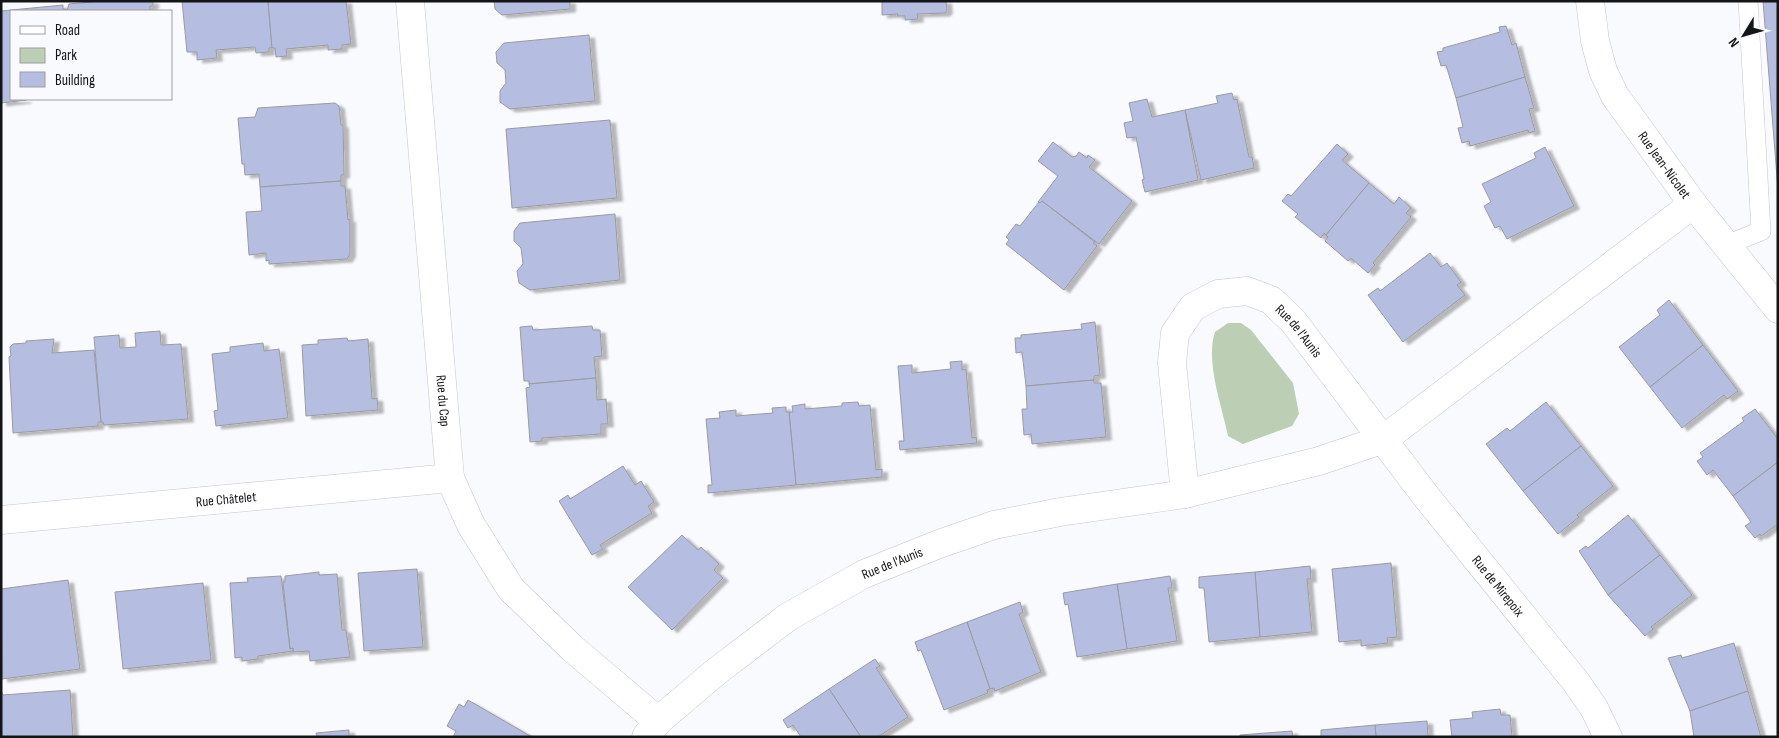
<svg xmlns="http://www.w3.org/2000/svg" width="1779" height="738" viewBox="0 0 1779 738" font-family="'Sofia Sans Condensed',sans-serif">
  <style>
    .green { fill: #bccfb5 }
    .building { fill: #b5bee0; stroke: #999ba1; filter: url(#shadow) }
    .lines { fill: none; stroke-linecap: round; stroke-linejoin: round }
    .lane-casing { stroke: #c4c6cd; stroke-width: 20 }
    .street-casing { stroke: #c4c6cd; stroke-width: 29 }
    .lane { stroke: #fff; stroke-width: 19 }
    .street { stroke: #fff; stroke-width: 28 }
    .labels { text-anchor: middle; stroke-width: 4.5; stroke-linejoin: round; paint-order: stroke }
    .street-label { font-size: 14px; fill: #141517; stroke: #f9fafe }
  </style>
  <defs>
    <filter id="shadow"><feDropShadow dx="5.5" dy="3" stdDeviation="1" flood-color="#0004"/></filter>
  </defs>
  <rect width="100%" height="100%" fill="#f9fafe"/>
  <!-- green -->
  <path class="green" d="M1228,323H1241L1251,330L1293,383L1299,414L1292,426L1243,444L1228,436C1222,406 1205,361 1215,332Z"/>
  <!-- building -->
  <g class="building">
    <polygon points="102,1 153,1 153,6 150,6 150,11 67,11 69,4"/>
    <polygon points="182,1 268,1 272,48 269,48 269,52 256,53 255,47 216,50 217,58 197,60 197,52 187,52"/>
    <polygon points="268,1 346,1 351,44 342,45 342,49 328,50 328,45 286,49 287,56 276,57 275,48 272,48"/>
    <polygon points="494,1 570,1 570,9 502,15 495,9"/>
    <polygon points="882,1 946,1 947,10 945,13 917,14 918,19 905,20 905,16 897,16 898,14 882,15"/>
    <polygon points="1763,1 1778,1 1778,190"/>
    <polygon points="63,5 63,9 66,9 67,11 11,11 11,99 26,100 1,103 1,11"/>
    <polygon points="1506,26 1512,45 1516,43 1525,77 1456,98 1446,65 1441,66 1437,52 1443,51 1443,48 1500,32 1499,27"/>
    <polygon points="589,35 595,101 510,109 500,102 500,91 506,83 505,70 497,63 496,52 504,43"/>
    <polygon points="1525,77 1534,108 1529,109 1535,131 1529,133 1528,130 1470,146 1469,141 1462,143 1458,128 1463,127 1456,98"/>
    <polygon points="1232,93 1234,100 1237,99 1249,157 1252,157 1254,168 1201,180 1185,110 1218,103 1216,96"/>
    <polygon points="1147,99 1152,117 1185,110 1198,180 1145,192 1142,180 1144,179 1136,137 1127,138 1124,123 1133,121 1129,103"/>
    <polygon points="335,103 339,106 341,125 343,125 344,175 341,175 341,181 260,187 259,174 245,175 244,164 242,164 238,118 255,117 258,108"/>
    <polygon points="610,120 617,198 512,208 506,129"/>
    <polygon points="1053,142 1072,157 1076,156 1079,152 1087,158 1088,155 1095,160 1089,167 1132,201 1099,244 1042,201 1040,203 1038,202 1058,176 1038,161"/>
    <polygon points="1337,144 1348,154 1342,160 1369,183 1326,235 1324,233 1321,238 1295,217 1298,214 1282,201 1288,194 1291,196"/>
    <polygon points="1545,147 1574,206 1507,239 1500,226 1495,228 1484,206 1491,202 1482,184 1536,158 1534,153"/>
    <polygon points="341,181 341,186 345,186 348,220 350,219 350,254 347,259 269,264 269,260 266,261 266,253 249,255 246,212 262,211 260,187"/>
    <polygon points="1369,183 1394,204 1399,197 1411,208 1406,213 1411,217 1373,263 1375,265 1368,273 1351,258 1348,261 1325,241 1328,237 1326,235"/>
    <polygon points="1042,201 1095,242 1093,243 1097,246 1064,290 1006,244 1009,240 1006,237 1016,224 1020,226 1039,202 1040,203"/>
    <polygon points="615,214 620,280 530,290 519,283 517,271 523,264 521,248 514,241 514,231 520,223"/>
    <polygon points="1430,253 1441,267 1447,263 1461,282 1457,285 1465,295 1403,342 1368,295 1378,288 1380,291"/>
    <polygon points="1669,300 1703,345 1650,387 1619,347 1660,315 1657,310"/>
    <polygon points="1095,322 1100,375 1094,376 1094,380 1026,386 1022,352 1016,353 1015,338 1021,338 1021,335 1082,329 1081,324"/>
    <polygon points="532,326 533,330 592,326 593,330 600,330 602,356 594,357 596,378 529,384 529,381 524,381 520,327"/>
    <polygon points="160,331 161,345 181,344 188,419 104,425 103,422 101,422 94,337 119,335 120,348 136,347 135,333"/>
    <polygon points="347,338 348,341 368,339 372,399 377,398 378,410 306,416 302,345 318,344 318,340"/>
    <polygon points="54,339 52,353 94,350 101,422 98,422 98,426 13,433 9,357 11,356 10,347 13,344 26,343 26,341"/>
    <polygon points="263,343 264,351 279,349 288,418 216,426 214,411 218,410 212,354 230,352 230,347"/>
    <polygon points="1703,345 1738,391 1727,399 1724,395 1682,428 1650,387"/>
    <polygon points="962,361 962,370 966,369 972,438 976,437 977,443 900,450 899,441 904,441 898,366 912,365 912,373 951,369 950,362"/>
    <polygon points="596,378 597,400 606,399 608,424 601,424 601,434 542,438 542,441 530,442 526,388 530,387 529,384"/>
    <polygon points="1094,380 1094,383 1101,383 1106,437 1032,444 1031,434 1024,435 1022,409 1027,409 1026,386"/>
    <polygon points="858,402 859,406 870,405 876,470 882,469 882,477 796,485 789,412 793,412 792,406 805,404 805,409 842,406 842,403"/>
    <polygon points="1546,402 1581,446 1523,491 1486,444 1507,428 1510,431"/>
    <polygon points="786,407 786,412 789,412 796,485 708,493 708,485 712,485 706,419 720,418 719,412 736,410 736,416 773,413 772,408"/>
    <polygon points="1755,409 1778,439 1778,462 1733,496 1713,470 1707,475 1697,461 1703,457 1700,453 1744,421 1742,418"/>
    <polygon points="1581,446 1613,486 1577,515 1579,517 1558,534 1523,491"/>
    <polygon points="1778,462 1778,524 1761,536 1760,534 1755,538 1745,526 1751,522 1733,496"/>
    <polygon points="623,466 635,485 641,481 654,502 648,506 652,513 600,545 603,549 592,555 559,501 568,495 570,499"/>
    <polygon points="1628,515 1660,555 1608,595 1579,551 1586,546 1588,548"/>
    <polygon points="682,535 698,550 701,547 719,564 714,570 723,578 672,630 628,587"/>
    <polygon points="1660,555 1692,595 1651,627 1653,629 1645,636 1608,595"/>
    <polygon points="1391,563 1397,637 1387,638 1388,643 1361,646 1361,640 1339,642 1332,569"/>
    <polygon points="1310,566 1311,579 1307,579 1312,632 1260,637 1255,572"/>
    <polygon points="417,569 423,647 364,651 358,573"/>
    <polygon points="319,572 319,575 337,574 342,630 346,630 350,657 310,661 309,651 293,652 293,648 290,649 283,582 285,582 285,576"/>
    <polygon points="1255,572 1260,637 1209,642 1204,588 1199,588 1199,577"/>
    <polygon points="281,576 290,649 293,648 293,651 258,656 258,659 242,661 242,657 235,658 230,583 248,582 247,578"/>
    <polygon points="1170,576 1172,588 1168,588 1177,641 1127,649 1117,584"/>
    <polygon points="68,580 80,669 2,679 1,589"/>
    <polygon points="203,583 211,660 123,669 115,592"/>
    <polygon points="1117,584 1127,649 1077,657 1068,604 1065,605 1063,593"/>
    <polygon points="1020,602 1023,612 1019,614 1041,672 995,691 994,688 990,689 967,622"/>
    <polygon points="967,622 990,689 987,690 988,693 944,710 921,650 918,651 915,642"/>
    <polygon points="1734,643 1748,691 1690,711 1668,658 1681,655 1682,658"/>
    <polygon points="875,659 880,666 876,668 908,717 878,737 861,737 829,689"/>
    <polygon points="829,689 861,737 801,737 793,725 788,728 783,720"/>
    <polygon points="70,690 73,737 1,737 1,691 3,695"/>
    <polygon points="1748,691 1761,737 1694,737 1690,711"/>
    <polygon points="468,700 532,737 453,737 456,731 447,726 459,704 464,707"/>
    <polygon points="1500,709 1501,715 1510,715 1512,737 1452,737 1450,720 1473,718 1472,712"/>
    <polygon points="1427,721 1428,737 1376,737 1375,725"/>
    <polygon points="1375,725 1376,737 1321,737 1321,730"/>
    <polygon points="349,730 349,737 317,737 316,733"/>
    <polygon points="1292,731 1293,737 1240,737 1240,735"/>
  </g>
  <g class="lines">
    <!-- lane casing -->
    <g class="lane-casing">
      <polyline id="lane" points="1726,245 1761,231 1748,1"/>
    </g>
    <!-- street casing -->
    <g class="street-casing">
      <g id="street">
        <path id="s1" d="M410,1L450,478L471,525L511,589L572,648L658,721"/>
        <path id="s2" d="M1590,1L1595,41L1603,71L1615,96L1693,204L1778,309"/>
        <path id="s3" d="M1185,494L1172,363L1175,333L1193,307L1218,294L1247,291L1271,300L1293,321L1425,495L1576,682L1594,708L1608,737"/>
        <path id="s4" d="M1,520L450,478"/>
        <path id="s5" d="M646,737L658,721L717,671L788,617L864,574L939,544L994,525L1060,512L1185,494L1319,461L1384,439L1693,204"/>
      </g>
    </g>
    <!-- lane -->
    <use href="#lane" class="lane"/>
    <!-- street -->
    <use href="#street" class="street"/>
  </g>
  <g class="labels">
    <!-- street labels -->
    <g class="street-label">
      <text dy="5" stroke="none"><textPath href="#s2" startOffset="184">Rue Jean-Nicolet</textPath></text>
      <text dy="5" stroke="none"><textPath href="#s3" startOffset="318">Rue de l'Aunis</textPath></text>
      <text dy="5" stroke="none"><textPath href="#s1" startOffset="401">Rue du Cap</textPath></text>
      <text dy="5" stroke="none"><textPath href="#s4" startOffset="226">Rue Châtelet</textPath></text>
      <text dy="5" stroke="none"><textPath href="#s5" startOffset="304">Rue de l'Aunis</textPath></text>
      <text dy="5" stroke="none"><textPath href="#s3" startOffset="642">Rue de Mirepoix</textPath></text>
    </g>
  </g>
  <!-- border -->
  <rect width="1779" height="738" fill="none" stroke="#141517" stroke-width="5"/>
  <!-- legend -->
  <rect x="10" y="10" width="162" height="90" fill="#f9fafe" stroke="#9d9ea2"/>
  <rect x="20" y="26" width="25" height="8" fill="#ffffff" stroke="#9d9ea2"/>
  <text x="55" y="35" font-size="15" fill="#141517">Road</text>
  <rect x="20" y="48" width="25" height="15" fill="#bccfb5" stroke="#9d9ea2"/>
  <text x="55" y="60" font-size="15" fill="#141517">Park</text>
  <rect x="20" y="72" width="25" height="15" fill="#b5bee0" stroke="#9d9ea2"/>
  <text x="55" y="85" font-size="15" fill="#141517">Building</text>
  <!-- north arrow -->
  <g transform="translate(1744 35) rotate(233)" stroke="#f9fafe" stroke-width="4" paint-order="stroke">
  <path d="M0-4L9 19L0 12L-9 19Z" fill="#141517"/>
  <text y="-8" font-size="14" font-weight="bold" text-anchor="middle" fill="#141517">N</text>
  </g>
</svg>
